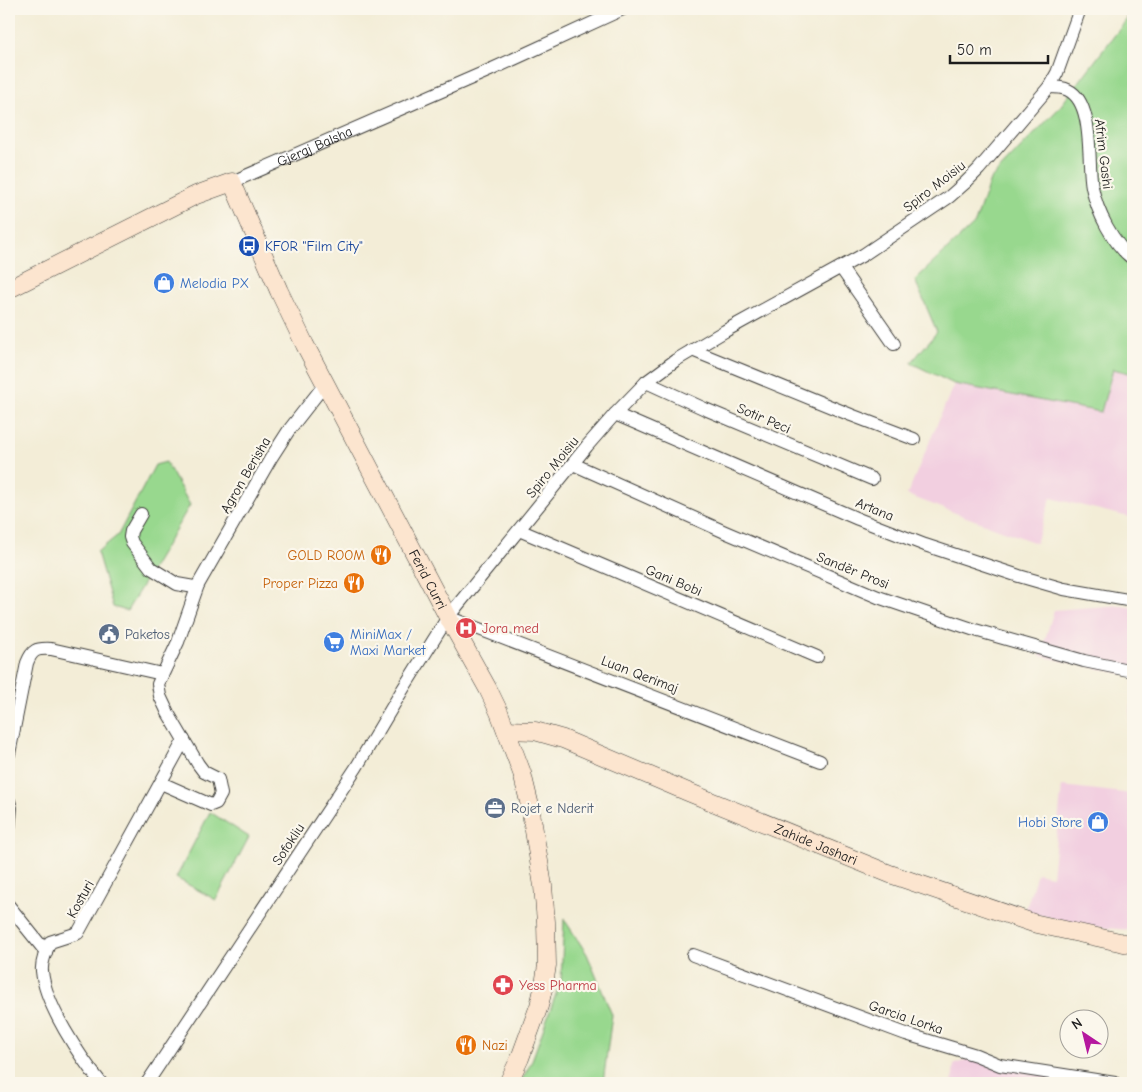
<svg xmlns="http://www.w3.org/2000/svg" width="1142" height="1092" viewBox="0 0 1142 1092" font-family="'Comic Neue',sans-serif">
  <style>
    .built { fill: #f2cfe0 }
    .green { fill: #98d88e; stroke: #5a7a55 }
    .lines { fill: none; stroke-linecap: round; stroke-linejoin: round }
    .street-casing { stroke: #3c3b38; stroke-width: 14 }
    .secondary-casing { stroke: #3c3b38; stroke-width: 19 }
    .street { stroke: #fff; stroke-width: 12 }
    .secondary { stroke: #fce5cf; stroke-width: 18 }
    .labels { text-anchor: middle; stroke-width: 4.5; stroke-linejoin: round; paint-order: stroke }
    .street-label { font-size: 14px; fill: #1c1c1c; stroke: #fbf7ec }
    .transit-label { font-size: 14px; fill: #164399; stroke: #fbf7ec; text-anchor: start }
    .shop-label { font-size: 14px; fill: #366cbe; stroke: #fbf7ec; text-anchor: start }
    .food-label { font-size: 14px; fill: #c56008; stroke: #fbf7ec; text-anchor: end }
    .health-label { font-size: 14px; fill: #be3a42; stroke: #fbf7ec; text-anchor: start }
    .service-label { font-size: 14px; fill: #4e5e75; stroke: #fbf7ec; text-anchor: start }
  </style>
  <rect width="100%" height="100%" fill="#fbf7ec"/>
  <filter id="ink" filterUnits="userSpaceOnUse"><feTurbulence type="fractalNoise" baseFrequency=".02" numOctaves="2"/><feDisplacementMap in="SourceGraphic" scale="10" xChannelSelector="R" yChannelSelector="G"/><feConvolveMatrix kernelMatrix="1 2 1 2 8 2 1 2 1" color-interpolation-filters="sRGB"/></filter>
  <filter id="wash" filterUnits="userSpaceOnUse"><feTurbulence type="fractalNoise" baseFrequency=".0096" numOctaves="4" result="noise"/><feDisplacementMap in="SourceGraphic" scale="20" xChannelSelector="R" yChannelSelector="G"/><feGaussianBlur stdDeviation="1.12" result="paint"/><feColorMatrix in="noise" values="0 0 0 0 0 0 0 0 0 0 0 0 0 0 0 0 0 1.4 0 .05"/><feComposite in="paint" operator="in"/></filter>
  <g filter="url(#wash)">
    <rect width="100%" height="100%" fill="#f3edd7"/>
    <!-- built -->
    <g class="built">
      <polygon points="1113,369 1133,374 1133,518 1051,498 1036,543 907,495 954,384 1101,412"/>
      <polygon points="1121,605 1133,607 1133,745 1128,744 1133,676 1040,656 1054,610"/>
      <polygon points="1062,786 1133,794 1133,930 1091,927 1025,912 1037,873 1052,876"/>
      <polygon points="976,1055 1000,1065 1133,1079 1133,1083 952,1083 954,1065"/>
    </g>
    <!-- green -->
    <g class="green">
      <polygon points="1129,9 1133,9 1133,374 1113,369 1101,412 954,384 911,363 937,332 915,280 975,223 990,180 1059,108 1127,19"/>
      <polygon points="166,462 190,505 127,611 113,607 97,552 118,535 155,465"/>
      <polygon points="210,812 249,837 216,900 176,878"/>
      <polygon points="564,919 587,954 612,1015 603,1083 520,1083 531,1063 561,980"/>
    </g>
  </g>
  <g filter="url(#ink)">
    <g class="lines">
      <!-- street casing -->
      <g class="street-casing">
        <g id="street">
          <path d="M1049,87C1055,87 1062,87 1068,90C1095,103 1087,163 1092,187C1097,212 1113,244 1133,259"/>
          <path id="s1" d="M232,182L490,70L623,9"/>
          <polyline points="841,268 894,344"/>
          <polyline points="692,350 851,415 914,439"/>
          <polyline points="646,382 705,409 872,479"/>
          <polyline points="615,414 858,519 925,545 1019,576 1064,589 1133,601"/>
          <polyline points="573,464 725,532 878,597 975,630 1084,661 1133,671"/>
          <polyline points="141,514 131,531 130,537 132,543 151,568 177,584 194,587 198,585 271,458 289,430 325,384"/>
          <polyline points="519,530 817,657"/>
          <polyline points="448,617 820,761"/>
          <path d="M9,754L27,663C32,650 36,648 51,649L162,674"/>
          <polyline points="161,783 211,805 216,803 221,794 218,779 204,772 198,764 168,713 160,696 158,684 178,642 198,585"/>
          <polyline points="9,801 11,808 9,829"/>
          <polyline points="9,906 46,952"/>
          <polyline points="693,955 906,1034 976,1055 1000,1065 1115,1083"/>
          <path d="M101,1083C80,1057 45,1005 42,971C41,962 46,951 50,942L78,933L184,740"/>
          <polyline points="147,1083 356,768 403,689 448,617 587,446 615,414 646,382 676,360 725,331 863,255 949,197 965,183 979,169 1049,87 1057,73 1080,9"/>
        </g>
      </g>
      <!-- secondary casing -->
      <g class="secondary-casing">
        <g id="secondary">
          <path id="s2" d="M9,289L196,195L232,182L279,291L305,345L448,617L488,689L499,712L522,773L530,806L543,886L546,922L547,965L544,985L539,1006L520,1058L508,1083"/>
          <path id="s3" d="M506,730L535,731L563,739L688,792L890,874L1033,923L1133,945"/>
        </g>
      </g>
      <!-- street -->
      <use href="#street" class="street"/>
      <!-- secondary -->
      <use href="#secondary" class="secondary"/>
    </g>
  </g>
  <!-- icons -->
  <defs>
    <g id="bus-disc" transform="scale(1.125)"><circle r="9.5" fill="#1a4fb4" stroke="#fbf7ec"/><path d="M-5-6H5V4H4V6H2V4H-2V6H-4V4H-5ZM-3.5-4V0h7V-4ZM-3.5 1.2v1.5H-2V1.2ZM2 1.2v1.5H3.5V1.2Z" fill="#fff"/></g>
    <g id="shop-disc" transform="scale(1.125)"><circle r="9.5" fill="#3f7fe0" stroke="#fbf7ec"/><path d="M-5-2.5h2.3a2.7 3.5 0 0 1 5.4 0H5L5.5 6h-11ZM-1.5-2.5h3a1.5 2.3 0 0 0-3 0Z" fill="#fff"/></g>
    <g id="restaurant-disc" transform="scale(1.125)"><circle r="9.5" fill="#e8710a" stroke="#fbf7ec"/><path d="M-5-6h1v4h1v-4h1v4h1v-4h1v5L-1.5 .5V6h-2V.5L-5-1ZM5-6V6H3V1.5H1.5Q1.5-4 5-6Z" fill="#fff"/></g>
    <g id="hospital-disc" transform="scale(1.125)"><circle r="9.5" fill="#e0444e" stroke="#fbf7ec"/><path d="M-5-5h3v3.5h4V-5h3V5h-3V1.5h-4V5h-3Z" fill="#fff"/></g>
    <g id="civic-disc" transform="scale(1.125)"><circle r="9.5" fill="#5c6f8a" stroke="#fbf7ec"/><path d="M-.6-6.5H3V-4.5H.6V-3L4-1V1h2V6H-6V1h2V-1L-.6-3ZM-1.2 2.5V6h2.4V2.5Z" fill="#fff"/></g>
    <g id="supermarket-disc" transform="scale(1.125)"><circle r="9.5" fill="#3f7fe0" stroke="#fbf7ec"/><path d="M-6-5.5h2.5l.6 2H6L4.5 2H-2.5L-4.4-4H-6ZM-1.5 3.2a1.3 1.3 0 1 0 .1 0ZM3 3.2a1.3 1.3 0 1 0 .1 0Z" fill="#fff"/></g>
    <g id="office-disc" transform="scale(1.125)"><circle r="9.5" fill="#5c6f8a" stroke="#fbf7ec"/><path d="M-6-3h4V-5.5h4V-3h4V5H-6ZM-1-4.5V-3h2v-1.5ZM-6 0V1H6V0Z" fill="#fff"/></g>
    <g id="pharmacy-disc" transform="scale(1.125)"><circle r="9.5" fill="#e0444e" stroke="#fbf7ec"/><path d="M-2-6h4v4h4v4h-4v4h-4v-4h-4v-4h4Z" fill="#fff"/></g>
  </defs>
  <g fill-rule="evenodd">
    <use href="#bus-disc" x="249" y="246"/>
    <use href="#shop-disc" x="164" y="283"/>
    <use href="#restaurant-disc" x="381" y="555"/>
    <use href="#restaurant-disc" x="354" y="583"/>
    <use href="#hospital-disc" x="466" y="628"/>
    <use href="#civic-disc" x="109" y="634"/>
    <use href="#supermarket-disc" x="334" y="642"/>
    <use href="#office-disc" x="495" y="808"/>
    <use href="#shop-disc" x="1098" y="822"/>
    <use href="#pharmacy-disc" x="503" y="985"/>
    <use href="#restaurant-disc" x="466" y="1045"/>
  </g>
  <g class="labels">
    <!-- street labels -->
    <g class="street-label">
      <text dy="5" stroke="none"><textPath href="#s1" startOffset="90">Gjergj Balsha</textPath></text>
      <text transform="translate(1104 154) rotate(83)" y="5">Afrim Gashi</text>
      <text transform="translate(934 186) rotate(-38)" y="5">Spiro Moisiu</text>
      <text transform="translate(764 418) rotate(23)" y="5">Sotir Peci</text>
      <text transform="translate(552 467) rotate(-51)" y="5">Spiro Moisiu</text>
      <text transform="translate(245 475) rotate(-60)" y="5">Agron Berisha</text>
      <text transform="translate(875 509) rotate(22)" y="5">Artana</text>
      <text transform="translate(853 570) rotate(22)" y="5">Sandër Prosi</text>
      <text dy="5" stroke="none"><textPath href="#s2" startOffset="691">Ferid Curri</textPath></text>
      <text transform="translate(674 580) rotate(23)" y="5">Gani Bobi</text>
      <text transform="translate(640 674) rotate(21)" y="5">Luan Qerimaj</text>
      <text transform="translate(288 844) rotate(-57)" y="5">Sofokliu</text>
      <text dy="5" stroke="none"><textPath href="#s3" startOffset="332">Zahide Jashari</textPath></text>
      <text transform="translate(80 899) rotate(-61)" y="5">Kosturi</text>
      <text transform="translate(906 1017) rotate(19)" y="5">Garcia Lorka</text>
    </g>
    <!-- transit labels -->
    <g class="transit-label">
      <text x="265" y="251">KFOR "Film City"</text>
    </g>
    <!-- shop labels -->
    <g class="shop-label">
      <text x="180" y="288">Melodia PX</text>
      <text x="350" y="639">MiniMax /<tspan x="350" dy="16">Maxi Market</tspan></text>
      <text x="1082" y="827" text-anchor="end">Hobi Store</text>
    </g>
    <!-- food labels -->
    <g class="food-label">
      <text x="365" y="560">GOLD ROOM</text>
      <text x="338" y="588">Proper Pizza</text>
      <text x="482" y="1050" text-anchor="start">Nazi</text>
    </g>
    <!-- health labels -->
    <g class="health-label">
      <text x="482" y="633">Jora med</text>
      <text x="519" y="990">Yess Pharma</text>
    </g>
    <!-- service labels -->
    <g class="service-label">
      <text x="125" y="639">Paketos</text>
      <text x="511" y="813">Rojet e Nderit</text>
    </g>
  </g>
  <!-- margin -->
  <rect width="1142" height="1092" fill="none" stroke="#fbf7ec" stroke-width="30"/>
  <!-- north arrow -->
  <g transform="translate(1084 1034) rotate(325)"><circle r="24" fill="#fbf7ec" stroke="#a29f99"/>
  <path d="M0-4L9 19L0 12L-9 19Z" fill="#b5179e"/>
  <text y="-8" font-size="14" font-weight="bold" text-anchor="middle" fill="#1c1c1c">N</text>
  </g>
  <!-- scale -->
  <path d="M950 55v8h98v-8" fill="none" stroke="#1c1c1c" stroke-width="2.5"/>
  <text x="957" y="55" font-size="15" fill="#1c1c1c" stroke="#fbf7ec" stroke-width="4" paint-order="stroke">50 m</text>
</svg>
